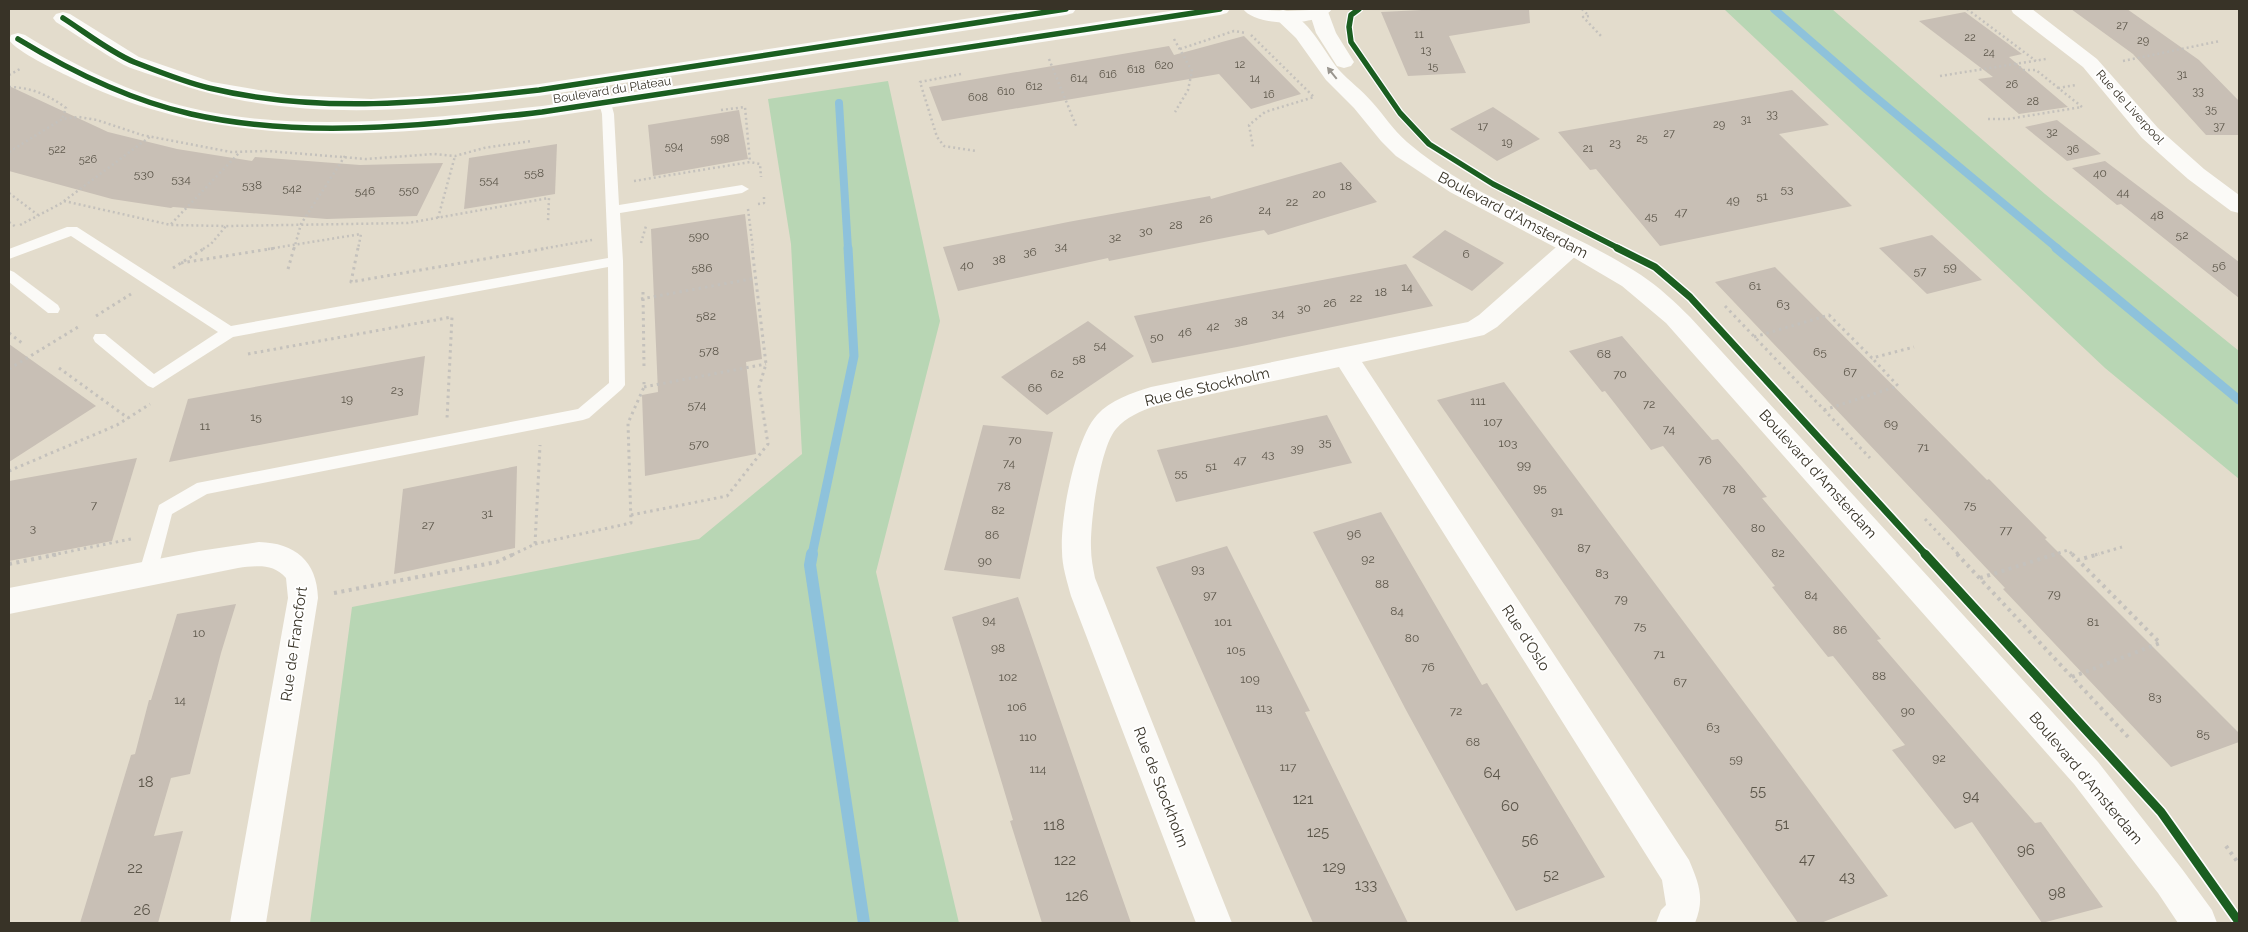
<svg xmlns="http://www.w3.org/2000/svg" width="2248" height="932" viewBox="0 0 2248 932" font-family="Raleway,sans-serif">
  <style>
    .green { fill: #b8d6b4 }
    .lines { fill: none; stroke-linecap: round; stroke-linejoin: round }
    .stream-far2 { stroke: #8ec2db; stroke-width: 8 }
    .stream-far1 { stroke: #8ec2db; stroke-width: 9 }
    .stream { stroke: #8ec2db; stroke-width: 12 }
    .building { fill: #c8bfb5 }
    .path-far2 { stroke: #c4c1bc; stroke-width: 2.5; stroke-dasharray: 2 3; stroke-linecap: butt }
    .path-far1 { stroke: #c4c1bc; stroke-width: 3; stroke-dasharray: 2.5 4; stroke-linecap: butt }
    .path { stroke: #c4c1bc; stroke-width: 4; stroke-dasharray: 3 4.5; stroke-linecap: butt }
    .service { fill: #fbfaf7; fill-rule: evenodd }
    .minor { fill: #fbfaf7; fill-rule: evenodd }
    .tertiary { fill: #fbfaf7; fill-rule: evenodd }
    .secondary { fill: #fbfaf7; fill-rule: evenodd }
    .cycleway-far2-casing { stroke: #fff; stroke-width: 8 }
    .cycleway-far1-casing { stroke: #fff; stroke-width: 10 }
    .cycleway-casing { stroke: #fff; stroke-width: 12 }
    .cycleway-far2 { stroke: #1b5e20; stroke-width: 5.5 }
    .cycleway-far1 { stroke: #1b5e20; stroke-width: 7 }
    .cycleway { stroke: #1b5e20; stroke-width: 9 }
    .oneway { fill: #9a968f }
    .labels { text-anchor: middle; stroke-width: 4; stroke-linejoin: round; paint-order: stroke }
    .far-number-label { font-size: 11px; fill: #5c564a }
    .far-street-label { font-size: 12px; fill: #383327; stroke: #fff }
    .number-label { font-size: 12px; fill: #5c564a }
    .street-label { font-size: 15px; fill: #383327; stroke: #fff }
    .near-number-label { font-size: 15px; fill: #5c564a }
  </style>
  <rect width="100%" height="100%" fill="#e3dccc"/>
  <!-- green -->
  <g class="green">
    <polygon points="1724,9 1832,9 2045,194 2239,351 2239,479 2105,368"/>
    <polygon points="888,81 940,321 876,572 959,923 310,923 352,607 699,539 802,454 791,244 768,99"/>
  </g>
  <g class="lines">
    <!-- stream-far2 -->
    <g class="stream-far2">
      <polyline points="1774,9 1867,90 2058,249"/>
      <polyline points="839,103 848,249"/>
    </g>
    <!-- stream-far1 -->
    <g class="stream-far1">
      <polyline points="2056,248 2239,400"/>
      <polyline points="812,555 854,356 848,248"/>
    </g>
    <!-- stream -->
    <polyline class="stream" points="812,554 810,565 864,923"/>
  </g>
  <!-- building -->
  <g class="building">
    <polygon points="1442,9 1529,9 1530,23 1449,36 1466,73 1408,76 1381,12"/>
    <polygon points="2071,9 2127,9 2199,60 2239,101 2239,135 2206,135 2133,54"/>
    <polygon points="1965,12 2022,54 2009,57 2068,107 2019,114 1978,79 1993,77 1919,21"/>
    <polygon points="1244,36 1301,94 1251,109 1219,74 942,121 929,87 1169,46 1174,55"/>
    <polygon points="9,86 108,132 177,149 252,161 255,157 360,165 443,163 417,216 327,219 173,207 171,208 112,199 9,171"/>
    <polygon points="1792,90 1829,125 1779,134 1852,206 1660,246 1596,169 1590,170 1558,132"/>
    <polygon points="1493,107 1517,123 1540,139 1497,161 1450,129"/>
    <polygon points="739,110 748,159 653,176 648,125"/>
    <polygon points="2057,120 2101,154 2067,161 2025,127"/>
    <polygon points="557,144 555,194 464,209 469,158"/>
    <polygon points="2105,161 2239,262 2239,298 2121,204 2117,205 2072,168"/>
    <polygon points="1341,162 1377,202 1268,235 1264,230 1109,261 1108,258 958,291 943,247 1068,222 1210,196 1211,199"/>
    <polygon points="745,214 762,359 746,362 756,454 645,476 642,395 658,392 651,229"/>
    <polygon points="1445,230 1504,263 1472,291 1412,257"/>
    <polygon points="1932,235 1982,280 1927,294 1879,248"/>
    <polygon points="1406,264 1433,306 1237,347 1152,363 1134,316"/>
    <polygon points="1775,267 1987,480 1989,479 2047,538 2045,539 2239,733 2239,742 2171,767 2003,589 2005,588 1940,519 1715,282"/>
    <polygon points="1088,321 1134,356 1047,415 1001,377"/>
    <polygon points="1622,336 1712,440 1718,439 1742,467 1767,497 1762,498 1881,639 1877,640 2035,823 2041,822 2103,907 2042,923 1972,822 1955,829 1892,750 1905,745 1833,656 1828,657 1799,621 1772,587 1775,586 1663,446 1651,450 1605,391 1602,392 1569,351"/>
    <polygon points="9,344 96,406 9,462"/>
    <polygon points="425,356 418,415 169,462 188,399"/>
    <polygon points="1504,382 1764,729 1888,896 1821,923 1798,923 1437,400"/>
    <polygon points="1327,415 1352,463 1176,502 1157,450"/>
    <polygon points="983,425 1053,432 1020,579 944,570"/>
    <polygon points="137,458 112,541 9,561 9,481"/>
    <polygon points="517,466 515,548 394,574 403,489"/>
    <polygon points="1381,512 1482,685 1487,683 1605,877 1516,911 1406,710 1313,532"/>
    <polygon points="1227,546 1310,711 1305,712 1408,923 1313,923 1156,567"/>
    <polygon points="1018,597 1098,829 1131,923 1042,923 1010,821 1013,820 952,617"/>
    <polygon points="236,604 221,653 190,774 171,778 154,836 183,831 158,923 80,923 131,755 135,754 149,700 151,700 177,614"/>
  </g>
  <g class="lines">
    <!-- path-far2 -->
    <g class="path-far2">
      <polyline points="1582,9 1589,16 1583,17 1601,36"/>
      <polyline points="1967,9 2036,61"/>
      <polyline points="1251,35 1314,97 1265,112 1249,125 1253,147"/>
      <polyline points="1174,39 1192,71 1188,90 1175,112"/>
      <polyline points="1180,49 1234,31 1246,33"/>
      <polyline points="1049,59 1077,128"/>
      <polyline points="2123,61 2220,41"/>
      <polyline points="961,74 920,82 937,137 944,146 976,151"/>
      <polyline points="9,75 20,69"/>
      <polyline points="1940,76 2046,59"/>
      <path d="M9,87C30,87 49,95 66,108L62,119"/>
      <polyline points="2058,88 2076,85"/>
      <polyline points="721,110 745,107 750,162"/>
      <polyline points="1988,119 2008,119 2082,107 2036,70 2023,70 2016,64"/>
      <polyline points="9,152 62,119 79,117 97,120 142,135 231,152 268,151 366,159 434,154 455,156 484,148 531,141"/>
      <polyline points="634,181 750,162 760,164 761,177"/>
      <polyline points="9,193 38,215"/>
      <polyline points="64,201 171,225 227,226 408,223 549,198 548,221"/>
      <polyline points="758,204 764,203 764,196"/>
      <polyline points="748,209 753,249"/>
      <polyline points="438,218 455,156"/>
      <polyline points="9,222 16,227"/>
      <polyline points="171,224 239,153"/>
      <polyline points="20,225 60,204 151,136"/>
      <polyline points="641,243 646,226"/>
      <polyline points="203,249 211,244 226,226"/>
      <polyline points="268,249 361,234 358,249"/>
      <polyline points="294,249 301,224 345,156"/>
      <polyline points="541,249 592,240"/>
    </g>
    <!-- path-far1 -->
    <g class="path-far1">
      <polyline points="358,248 351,282 548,248"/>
      <polyline points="181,263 276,248"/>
      <polyline points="173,268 205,248"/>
      <polyline points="288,269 294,248"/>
      <polyline points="643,292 644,368"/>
      <polyline points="641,299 756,278"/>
      <polyline points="1725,306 1870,458"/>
      <polyline points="96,316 131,294"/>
      <polyline points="9,333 22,343"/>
      <polyline points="1754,337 1829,315 1872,358 1914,347"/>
      <polyline points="248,354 452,317 447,419"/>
      <polyline points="59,368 128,418"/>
      <polyline points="9,369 78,327"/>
      <polyline points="644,387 766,364"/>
      <polyline points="1824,410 1898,386 1872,358"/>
      <polyline points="9,471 117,425 150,404"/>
      <polyline points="631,515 727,496 768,444 759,387 766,364 752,248"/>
      <polyline points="1925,519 1959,555"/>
      <polyline points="535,544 631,523 628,423 644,387 644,382"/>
      <polyline points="52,555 131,539 131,537"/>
      <polyline points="512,555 535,544 540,445"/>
      <polyline points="2052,555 2068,550 2073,555"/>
      <polyline points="2095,555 2122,547"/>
    </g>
    <!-- path -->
    <g class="path">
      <polyline points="1957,554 2129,738"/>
      <polyline points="2072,554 2078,560 2099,554"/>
      <polyline points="9,564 59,554"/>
      <polyline points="1980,578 2056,554"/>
      <polyline points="334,593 497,562 514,554"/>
      <polyline points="2072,677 2160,643 2078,560"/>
      <polyline points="2226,846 2239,864"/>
    </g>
    <!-- service -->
    <g class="service">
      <polygon points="605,99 611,103 614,114 619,205 742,185 749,189 742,193 620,213 623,261 625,385 622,389 589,418 583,420 207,494 172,514 157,572 154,577 148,579 142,577 139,572 159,505 197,483 578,409 609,383 608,267 233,337 153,388 148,386 95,342 93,338 95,334 105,334 154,374 218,332 71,236 9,259 9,249 67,227 77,227 231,326 608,258 602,114 599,103"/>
      <polygon points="9,270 14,272 58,305 60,309 58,313 48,313 9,282"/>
    </g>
    <!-- minor -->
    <g class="minor">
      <polygon points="2011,9 2032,9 2097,59 2158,128 2204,169 2239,195 2239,213 2231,211 2188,179 2142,138 2083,67 2013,13"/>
      <path d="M1571,239L1579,241L1583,247L1579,253L1497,327L1484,335L1362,362L1689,860C1699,884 1705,898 1695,923H1656L1661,910L1666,905L1662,880L1339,367L1155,406C1141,411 1126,417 1116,429C1100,447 1090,522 1091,548C1091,558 1093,568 1095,578L1232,923H1196L1071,596C1067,581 1062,566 1062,551C1060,518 1075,439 1097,415C1110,400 1132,393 1151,387L1468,322L1479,315L1563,241Z"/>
      <path d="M259,542C295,543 317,561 318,598L266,923H230L288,598L286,578C273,563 256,566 238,568L9,614V588L199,551Z"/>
    </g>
    <!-- tertiary -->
    <g class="tertiary">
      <polygon points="1311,9 1327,9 1336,33 1354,62 1351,66 1344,68 1337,66 1316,33 1309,11"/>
      <path d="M1283,10C1309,17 1323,51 1339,70C1349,81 1362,90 1372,102C1384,115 1393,130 1407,142C1475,201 1566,226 1641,275C1659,287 1675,302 1690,317L2098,762L2182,869L2212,910L2217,923H2178L2158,893L2074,784L1666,323L1622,286L1566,253L1450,192L1396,156L1381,141L1354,108L1326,80L1296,38L1273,16L1276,12Z"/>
    </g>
    <!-- secondary -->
    <g class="secondary">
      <path d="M1030,9H1076L1073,13L1066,15L539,96C415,111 287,124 167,80C153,75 137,71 124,65C101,52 78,36 56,22L53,18L56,14L63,12L70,14L139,57L212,82L288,95L371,99L455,94L539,84Z"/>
      <path d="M1183,9H1230L1227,13L1220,15L542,118C382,137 219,152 70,77C56,70 17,52 9,40L11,35L18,33L25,35C77,67 132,94 191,108C301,134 431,118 542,106Z"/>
      <path d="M1243,9L1288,11L1332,9C1319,27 1256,27 1243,9Z"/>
    </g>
    <!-- cycleway-far2 casing -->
    <g class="cycleway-far2-casing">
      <g id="cycleway-far2">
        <polyline points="1359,9 1351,15 1349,27 1351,42 1400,113 1429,144 1493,184 1620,249"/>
        <path d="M63,18C85,32 110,52 134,62C157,71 184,82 209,88C318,114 429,103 539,90L1066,9"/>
        <path d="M18,39C72,72 129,100 191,114C305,140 427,125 542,112L1220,9"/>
      </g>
    </g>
    <!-- cycleway-far1 casing -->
    <g class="cycleway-far1-casing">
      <polyline id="cycleway-far1" points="1617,248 1655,267 1690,297 1926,555"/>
    </g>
    <!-- cycleway casing -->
    <g class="cycleway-casing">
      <polyline id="cycleway" points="1925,554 2161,812 2239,922"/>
    </g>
    <!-- cycleway-far2 -->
    <use href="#cycleway-far2" class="cycleway-far2"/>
    <!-- cycleway-far1 -->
    <use href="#cycleway-far1" class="cycleway-far1"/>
    <!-- cycleway -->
    <use href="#cycleway" class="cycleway"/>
  </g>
  <!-- one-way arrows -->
  <defs><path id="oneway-solid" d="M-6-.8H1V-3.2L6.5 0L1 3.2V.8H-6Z" transform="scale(1.25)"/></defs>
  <use class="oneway" href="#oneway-solid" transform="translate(1332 73) rotate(-129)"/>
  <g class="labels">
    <!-- far-number labels -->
    <g class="far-number-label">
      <text x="2122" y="29">27</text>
      <text x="1419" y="38">11</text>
      <text x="1970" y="41">22</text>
      <text x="2143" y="44">29</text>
      <text x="1426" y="54">13</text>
      <text x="1989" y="56">24</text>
      <text x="1240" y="68">12</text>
      <text x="1164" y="69">620</text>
      <text x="1433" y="70">15</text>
      <text x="1136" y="73">618</text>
      <text x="1108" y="78">616</text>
      <text x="2182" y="78">31</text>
      <text x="1079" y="82">614</text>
      <text x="1255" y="82">14</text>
      <text x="2012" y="88">26</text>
      <text x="1034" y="90">612</text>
      <text x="1006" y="95">610</text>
      <text x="2198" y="95">33</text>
      <text x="1269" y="98">16</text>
      <text x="978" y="101">608</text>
      <text x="2033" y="105">28</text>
      <text x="2211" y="113">35</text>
      <text x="1772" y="118">33</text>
      <text x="1746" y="123">31</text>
      <text x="1719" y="128">29</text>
      <text x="1483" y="130">17</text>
      <text x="2219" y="130">37</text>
      <text x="2052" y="136">32</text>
      <text x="1669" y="137">27</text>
      <text x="720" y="142">598</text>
      <text x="1642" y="142">25</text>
      <text x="1507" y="146">19</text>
      <text x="1615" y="147">23</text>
      <text x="674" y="150">594</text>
      <text x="1588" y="152">21</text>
      <text x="57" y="153">522</text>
      <text x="2073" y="153">36</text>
      <text x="88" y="163">526</text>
    </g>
    <!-- far-street labels -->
    <g class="far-street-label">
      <text transform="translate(612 90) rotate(-9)" y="4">Boulevard du Plateau</text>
      <text transform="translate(2130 107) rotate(48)" y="4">Rue de Liverpool</text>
    </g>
    <!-- number labels -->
    <g class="number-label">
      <text x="534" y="177">558</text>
      <text x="2100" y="177">40</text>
      <text x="144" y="178">530</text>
      <text x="181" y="183">534</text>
      <text x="489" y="184">554</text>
      <text x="252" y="189">538</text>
      <text x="1346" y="190">18</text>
      <text x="292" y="192">542</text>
      <text x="1787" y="193">53</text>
      <text x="409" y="194">550</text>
      <text x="365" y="195">546</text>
      <text x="2123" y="196">44</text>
      <text x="1319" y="198">20</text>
      <text x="1762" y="200">51</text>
      <text x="1733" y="204">49</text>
      <text x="1292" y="206">22</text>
      <text x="1265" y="214">24</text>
      <text x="1681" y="216">47</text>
      <text x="2157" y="219">48</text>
      <text x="1651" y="220">45</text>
      <text x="1206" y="223">26</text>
      <text x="1176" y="229">28</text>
      <text x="1146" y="235">30</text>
      <text x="2182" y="239">52</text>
      <text x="699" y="240">590</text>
      <text x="1115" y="241">32</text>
      <text x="1061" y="250">34</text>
      <text x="1030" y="256">36</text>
      <text x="1466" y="258">6</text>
      <text x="999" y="263">38</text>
      <text x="967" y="269">40</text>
      <text x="2219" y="270">56</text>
      <text x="1950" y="271">59</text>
      <text x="702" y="272">586</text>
      <text x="1920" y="275">57</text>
      <text x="1755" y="290">61</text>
      <text x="1407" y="291">14</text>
      <text x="1381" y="296">18</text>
      <text x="1356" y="302">22</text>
      <text x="1330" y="307">26</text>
      <text x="1783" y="308">63</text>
      <text x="1304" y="312">30</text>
      <text x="1278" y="317">34</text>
      <text x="706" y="320">582</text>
      <text x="1241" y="325">38</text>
      <text x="1213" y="330">42</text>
      <text x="1185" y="336">46</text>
      <text x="1157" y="341">50</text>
      <text x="1100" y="349">54</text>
      <text x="709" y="355">578</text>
      <text x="1820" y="356">65</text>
      <text x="1604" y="358">68</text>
      <text x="1079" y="363">58</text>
      <text x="1850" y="376">67</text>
      <text x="1057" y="378">62</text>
      <text x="1620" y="378">70</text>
      <text x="1035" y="392">66</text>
      <text x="397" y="394">23</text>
      <text x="347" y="403">19</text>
      <text x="1478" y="405">111</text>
      <text x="1649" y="408">72</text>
      <text x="697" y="409">574</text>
      <text x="256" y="421">15</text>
      <text x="1493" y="426">107</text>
      <text x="1891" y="428">69</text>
      <text x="205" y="430">11</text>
      <text x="1669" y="433">74</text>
      <text x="1015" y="444">70</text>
      <text x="1325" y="446">35</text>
      <text x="1508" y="447">103</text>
      <text x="699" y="448">570</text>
      <text x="1923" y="451">71</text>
      <text x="1297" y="452">39</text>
      <text x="1268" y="458">43</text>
      <text x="1240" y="464">47</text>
      <text x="1705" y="464">76</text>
      <text x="1009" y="467">74</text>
      <text x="1524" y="469">99</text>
      <text x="1211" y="470">51</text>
      <text x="1181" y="477">55</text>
      <text x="1004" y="490">78</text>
      <text x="1540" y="492">95</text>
      <text x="1729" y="493">78</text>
      <text x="94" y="509">7</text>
      <text x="1970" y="509">75</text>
      <text x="998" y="514">82</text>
      <text x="1557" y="515">91</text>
      <text x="487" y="517">31</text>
      <text x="428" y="529">27</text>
      <text x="33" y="532">3</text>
      <text x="1758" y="532">80</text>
      <text x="2006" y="534">77</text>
      <text x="1354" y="538">96</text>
      <text x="992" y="539">86</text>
      <text x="1584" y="552">87</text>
      <text x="1778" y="557">82</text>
      <text x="1368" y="563">92</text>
      <text x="985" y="565">90</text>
      <text x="1198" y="573">93</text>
      <text x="1602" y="577">83</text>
      <text x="1382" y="588">88</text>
      <text x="2054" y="598">79</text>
      <text x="1210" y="599">97</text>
      <text x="1811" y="599">84</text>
      <text x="1621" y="603">79</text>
      <text x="1397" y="615">84</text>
      <text x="989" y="624">94</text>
      <text x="1223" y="626">101</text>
      <text x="2093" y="626">81</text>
      <text x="1640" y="630">75</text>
      <text x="1840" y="634">86</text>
      <text x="199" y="637">10</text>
      <text x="1412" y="642">80</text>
      <text x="998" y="652">98</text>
      <text x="1236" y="654">105</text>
      <text x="1659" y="658">71</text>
      <text x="1428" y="671">76</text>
      <text x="1879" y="680">88</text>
      <text x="1008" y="681">102</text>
      <text x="1250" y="683">109</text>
      <text x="1680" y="686">67</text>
      <text x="2155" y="701">83</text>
      <text x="180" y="704">14</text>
      <text x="1017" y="711">106</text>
      <text x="1264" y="712">113</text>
      <text x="1456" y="715">72</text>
      <text x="1908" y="715">90</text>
      <text x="1713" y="731">63</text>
      <text x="2203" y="738">85</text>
      <text x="1028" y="741">110</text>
      <text x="1473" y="746">68</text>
      <text x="1939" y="762">92</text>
      <text x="1736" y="763">59</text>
      <text x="1288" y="771">117</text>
      <text x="1038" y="773">114</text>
    </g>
    <!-- street labels -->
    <g class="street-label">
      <text transform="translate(1513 215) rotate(28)" y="5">Boulevard d'Amsterdam</text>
      <text transform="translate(1207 387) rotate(-13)" y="5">Rue de Stockholm</text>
      <text transform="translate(1818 474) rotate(48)" y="5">Boulevard d'Amsterdam</text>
      <text transform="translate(1526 638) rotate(57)" y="5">Rue d'Oslo</text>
      <text transform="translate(294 644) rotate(-82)" y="5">Rue de Francfort</text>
      <text transform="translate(2086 778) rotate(50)" y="5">Boulevard d'Amsterdam</text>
      <text transform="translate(1161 787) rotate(69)" y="5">Rue de Stockholm</text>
    </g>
    <!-- near-number labels -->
    <g class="near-number-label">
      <text x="1492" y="778">64</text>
      <text x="146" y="787">18</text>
      <text x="1758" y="796">55</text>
      <text x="1971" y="801">94</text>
      <text x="1303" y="804">121</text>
      <text x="1510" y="811">60</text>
      <text x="1782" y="829">51</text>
      <text x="1054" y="830">118</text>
      <text x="1318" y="837">125</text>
      <text x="1530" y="845">56</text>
      <text x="2026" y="855">96</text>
      <text x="1807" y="864">47</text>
      <text x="1065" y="865">122</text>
      <text x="1334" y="872">129</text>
      <text x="135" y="873">22</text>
      <text x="1551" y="880">52</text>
      <text x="1847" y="882">43</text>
      <text x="1366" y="890">133</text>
      <text x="2057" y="898">98</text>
      <text x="1077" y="901">126</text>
      <text x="142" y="915">26</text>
    </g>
  </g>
  <!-- border -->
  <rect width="2248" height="932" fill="none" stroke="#383327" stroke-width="20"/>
</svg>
